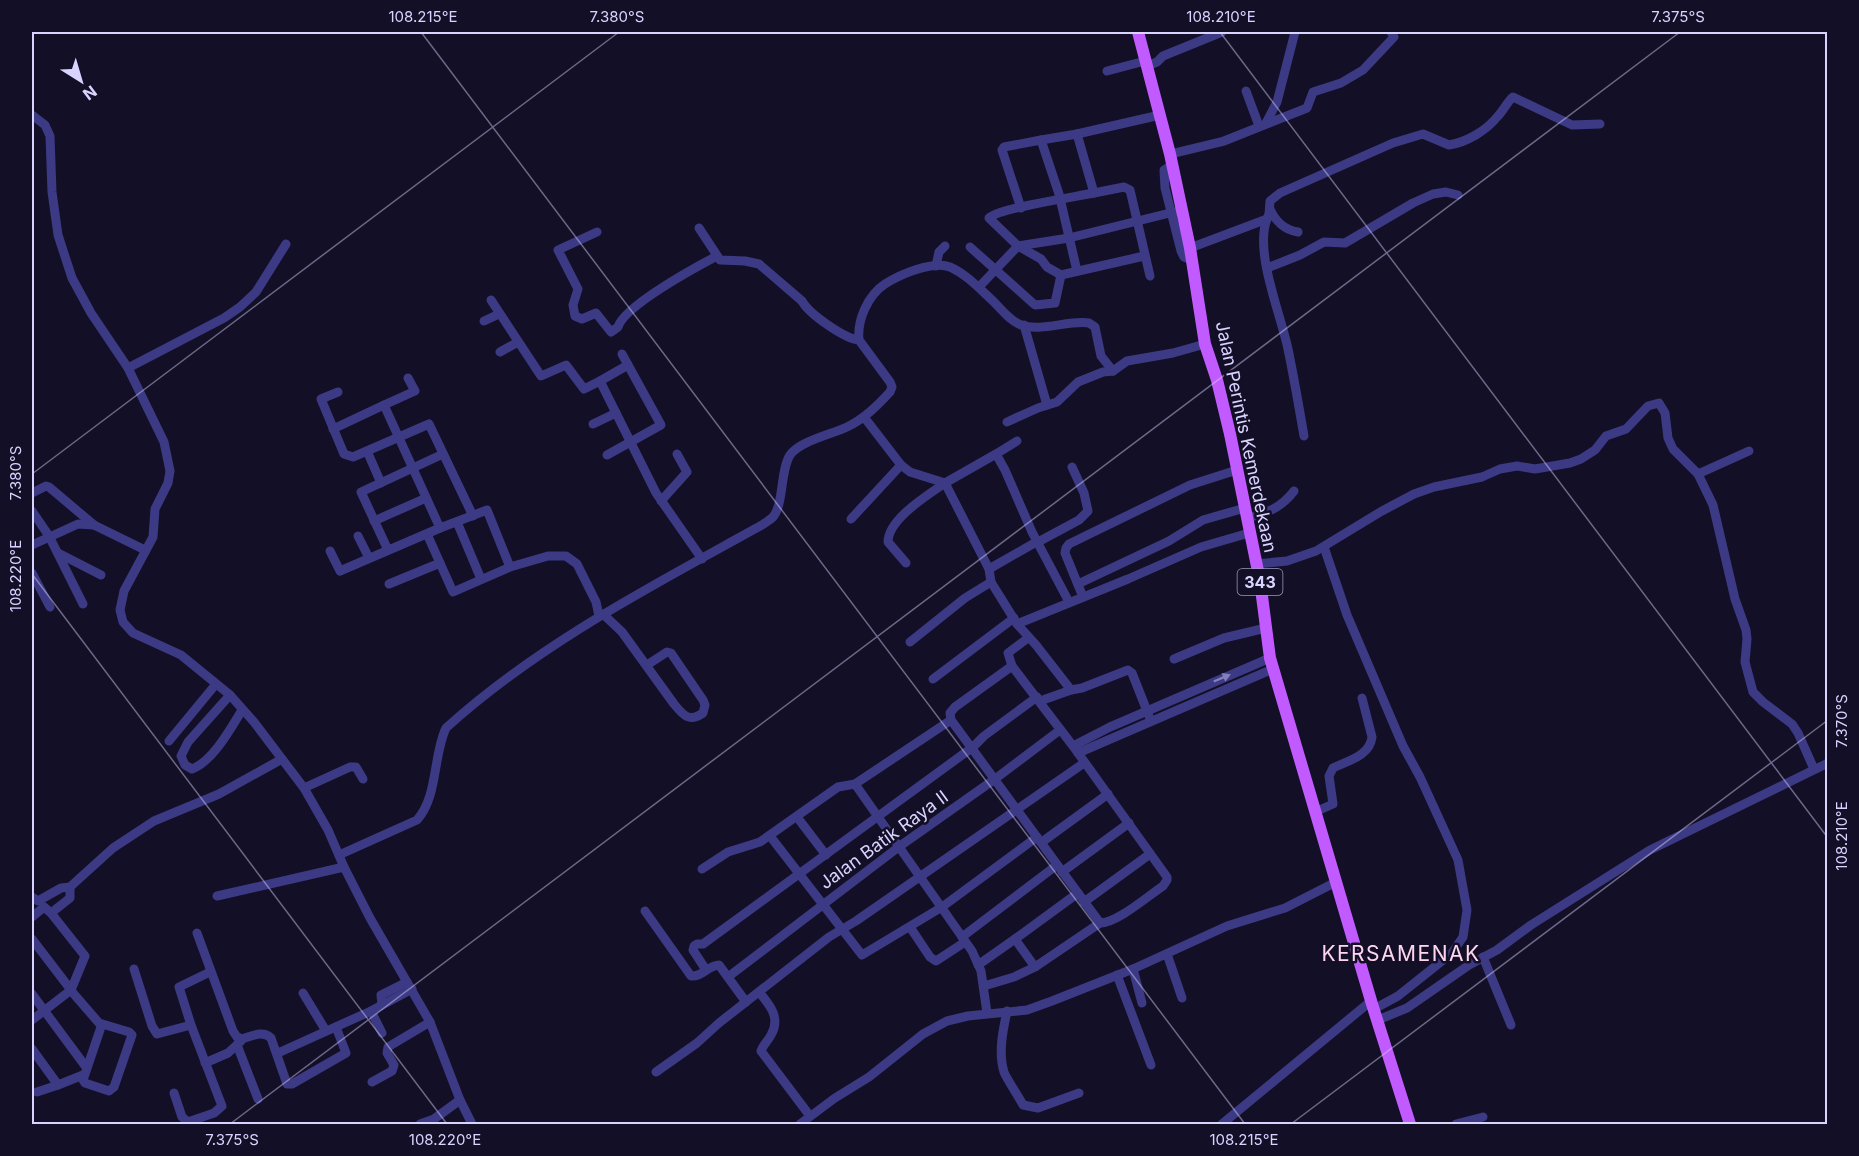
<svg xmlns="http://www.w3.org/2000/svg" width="1859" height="1156" viewBox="0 0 1859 1156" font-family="Inter,sans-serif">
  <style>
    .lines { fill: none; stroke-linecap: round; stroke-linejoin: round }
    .minor { stroke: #3d3a85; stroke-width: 9 }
    .major { stroke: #c25bff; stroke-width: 12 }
    .oneway { fill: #837fbc }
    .ticks { fill: none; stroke: #d9d4ff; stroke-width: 1.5; stroke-opacity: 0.45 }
    .labels { text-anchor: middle; stroke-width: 5; stroke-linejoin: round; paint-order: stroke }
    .shield { fill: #130f26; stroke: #9e99be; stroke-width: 1.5 }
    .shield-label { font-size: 16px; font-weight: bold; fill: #d9d4ff }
    .street-label { font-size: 18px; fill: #d9d4ff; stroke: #130f26 }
    .quarter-label { font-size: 21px; letter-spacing: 1.5px; fill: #ffd6f0; stroke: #130f26 }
    .neatline { fill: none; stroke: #d9d4ff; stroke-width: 2 }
    .ticks-label { font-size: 15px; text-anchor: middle; fill: #d9d4ff }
  </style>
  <rect width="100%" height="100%" fill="#130f26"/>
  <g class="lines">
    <!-- minor -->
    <g class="minor">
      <polyline points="1147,66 1157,62 1163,56 1222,32"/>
      <polyline points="1107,71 1145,61"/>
      <polyline points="1246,91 1259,126"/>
      <polyline points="32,115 45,125 50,136 52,192 58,235 72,278 91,313 128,368 164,442 170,471 168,483 155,509 153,537 124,591 120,610 123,622 133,633 181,655 230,695 254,722 304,788 328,830 344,867 370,918 430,1022 460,1100 472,1124"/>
      <polyline points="1266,123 1277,102 1295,32"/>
      <polyline points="1077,134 1160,115"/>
      <polyline points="1170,154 1224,141 1307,108 1313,92 1341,83 1363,70 1394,37 1391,32"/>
      <polyline points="1172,165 1164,170 1165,188 1181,251 1184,257 1192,260"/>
      <path d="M1094,193C1075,197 999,208 989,218L1018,246L1041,259L1047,267L1061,275L1144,256"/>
      <polyline points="1021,208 1002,150 1004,147 1041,140"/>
      <path d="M1270,209C1275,221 1285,230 1298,232"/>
      <path d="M1267,219C1254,252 1281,315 1288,349C1294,378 1299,407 1304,436"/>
      <path d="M699,228L720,260L745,261L759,264L802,301C809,314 845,339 859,340"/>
      <path d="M597,232L558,250L578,289L573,305L575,316L582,319L596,313L611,332L618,327C624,306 696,267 717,256"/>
      <polyline points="970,247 1035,305 1055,303 1061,275"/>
      <path d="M1190,248L1267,219L1269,214L1270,201L1280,193L1393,143L1423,134L1449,145C1467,142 1486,131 1498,116C1504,110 1507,102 1513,97L1572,125L1600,124"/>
      <polyline points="936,266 939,252 945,246"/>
      <polyline points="1267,268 1300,255 1324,242 1345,243 1413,203 1433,194 1446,192 1458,195"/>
      <polyline points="1077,271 1059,194 1041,140 1077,134 1094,193 1124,187 1130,190 1150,276"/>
      <polyline points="979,287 1018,246 1069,238 1182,210"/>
      <polyline points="491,300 541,376 566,365 584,389 600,381 656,493 702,559"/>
      <polyline points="484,321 499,314"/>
      <polyline points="1024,325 1047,405"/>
      <polyline points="500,352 518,342"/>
      <polyline points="128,368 224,318 240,307 256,292 286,244"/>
      <polyline points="408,378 415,391 384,405 440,528 487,510 510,567 548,556 566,556 577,564 596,602 599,616"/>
      <polyline points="600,381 628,365"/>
      <polyline points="338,392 321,399 344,454 353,457 429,424 473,516"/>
      <polyline points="864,417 901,465 910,472 945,483"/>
      <polyline points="1007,422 1038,408 1057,402 1078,382 1103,372 1113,371"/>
      <polyline points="593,424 616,413"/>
      <polyline points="333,429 384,405"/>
      <polyline points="367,451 381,483"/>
      <polyline points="996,454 1017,441"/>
      <polyline points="607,455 661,425 622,354"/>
      <polyline points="1698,474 1749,451"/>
      <polyline points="32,493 46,486 49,487 94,525"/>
      <polyline points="661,501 687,472 677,454"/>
      <polyline points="32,511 49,536 83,604"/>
      <path d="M1247,518C1267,513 1281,508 1294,491"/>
      <polyline points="851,519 901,465"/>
      <polyline points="374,521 426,498"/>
      <polyline points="457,522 481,579"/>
      <polyline points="427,534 453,592 510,567"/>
      <polyline points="358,536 369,558"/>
      <polyline points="1038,542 1079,520 1088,511 1084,493 1072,467"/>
      <polyline points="32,545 78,524 94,525 145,550"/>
      <polyline points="1324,547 1347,615 1403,746 1420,777 1458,860 1467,910 1463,937 1452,953 1398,996 1374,1009"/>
      <polyline points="388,550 361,492 443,454"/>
      <polyline points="330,551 340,571 440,528"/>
      <polyline points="58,553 101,575"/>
      <path d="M906,563L888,542C888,519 928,495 945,483"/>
      <polyline points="1256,564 1287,561 1316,551 1382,511 1414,494 1434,487 1482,477 1500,469 1517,466 1535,469 1570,463 1581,459 1595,450 1606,436 1626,429 1648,406 1659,403 1665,413 1668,438 1673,449 1698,474 1713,505 1735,599 1746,630 1747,639 1745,662 1753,692 1763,702 1792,724 1798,733 1814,769"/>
      <polyline points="989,569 1038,541"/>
      <polyline points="32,573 50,607"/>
      <polyline points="991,582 989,569 945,483 996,454 1005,470 1032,532 1069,602"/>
      <polyline points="389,584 440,563"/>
      <polyline points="1078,584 1169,541 1203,520 1245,508"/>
      <polyline points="1083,597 1065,553 1066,548 1069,544 1190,485 1237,470"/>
      <path d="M603,614L622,632L674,704C683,715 689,723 703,713L705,705L703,700L671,653L667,652L647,665"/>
      <polyline points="1017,624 1036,645 1071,690"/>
      <path d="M1028,638L1008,653L1012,666L1073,746L1167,877V880L1163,886C1148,896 1117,923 1100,923L1035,967L1015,939L1078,893"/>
      <polyline points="910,642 965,598 991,582 1017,624 1128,579 1201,547 1249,533"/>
      <polyline points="1174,659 1224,638 1266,628"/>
      <polyline points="1012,666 955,707 950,713 951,720 1100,923"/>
      <polyline points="933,679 1014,618"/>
      <path d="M230,695L188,742L181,756L185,765L192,769C213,761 231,728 242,710"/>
      <polyline points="1040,701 1071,690 1082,688 1128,670 1132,673 1149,716"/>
      <polyline points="169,741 216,684"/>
      <polyline points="1073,746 1110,727 1270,658"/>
      <polyline points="1078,753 1273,669"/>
      <polyline points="855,784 972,951 981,971 987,1013"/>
      <polyline points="304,788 350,767 356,767 363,779"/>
      <path d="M1315,812L1333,804L1329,776L1333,768C1347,761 1370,756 1372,737L1362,698"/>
      <polyline points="797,817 826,855"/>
      <polyline points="770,836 862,955 942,907 1037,837"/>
      <polyline points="1042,842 1108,794"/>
      <path d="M339,855L417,820C438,797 433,755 446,728C540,643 652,586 762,525C766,522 770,520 773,517C784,504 780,471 790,455C800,441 832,434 847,427C864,419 877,406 890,392L892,387L890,382L859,340C857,320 868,295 885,284C899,275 933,260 950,267C966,274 980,289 993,301C1001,309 1010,321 1021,325C1040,332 1069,320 1089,323L1095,327L1101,356L1113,371L1127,361L1173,353L1205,344"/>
      <polyline points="702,869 728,852 760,842 838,787 855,784 951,720"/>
      <polyline points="1062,872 1129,823"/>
      <polyline points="217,896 344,867"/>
      <polyline points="32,897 38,901 61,888 70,887"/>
      <polyline points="1084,902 1150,854"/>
      <path d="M645,911L691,976C702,977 709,965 719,965L746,1002"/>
      <polyline points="32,917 44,907 51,913"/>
      <polyline points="910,927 930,957 936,961 965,942"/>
      <path d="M197,933L233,1031L237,1037L242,1039C252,1036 263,1030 271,1038L287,1084H292L346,1053L336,1027"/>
      <polyline points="962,937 1057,865"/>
      <polyline points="32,939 71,990 32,1020"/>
      <polyline points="1167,954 1182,998"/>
      <polyline points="1483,957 1511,1025"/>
      <polyline points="978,965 1015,939"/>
      <polyline points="134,969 152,1026 157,1034 191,1025 179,987 210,972"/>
      <polyline points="1133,969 1142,1003"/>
      <polyline points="706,970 693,950 694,946 697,944 703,944 973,747 984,736 1037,697"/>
      <polyline points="1117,975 1151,1065"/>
      <polyline points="728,977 900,846 995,779 1060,730"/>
      <polyline points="984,986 1014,977 1035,967"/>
      <path d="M759,992C770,1005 781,1018 771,1035C768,1041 763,1045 761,1051L810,1116"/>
      <polyline points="303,993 326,1031"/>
      <polyline points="32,994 86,1067"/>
      <polyline points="382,1005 381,995 407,982"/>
      <polyline points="371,1011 382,1033"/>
      <path d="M1007,1011C1003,1030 998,1053 1004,1072C1006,1078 1019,1097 1023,1105L1038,1108L1079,1093"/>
      <polyline points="1378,1020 1407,1008 1469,965 1497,950 1531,925 1650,850 1828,763"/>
      <polyline points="102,1024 83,1080 85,1083 109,1091 114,1087 132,1035 129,1032 99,1023 73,993 71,990 85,956 51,913 70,898 70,887 113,848 154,821 219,794 282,759"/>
      <polyline points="237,1045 258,1099"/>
      <polyline points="32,1049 58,1085 83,1075"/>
      <polyline points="278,1053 371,1011 412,989"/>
      <polyline points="205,1063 228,1053 241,1041"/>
      <polyline points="656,1072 697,1043 719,1023 829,937 856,921 1084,763"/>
      <polyline points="372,1082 392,1071 394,1065 387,1053 388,1047 430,1022"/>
      <polyline points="37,1092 58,1085"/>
      <polyline points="174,1093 182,1117 188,1122 214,1113 222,1106 191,1025"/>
      <polyline points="420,1124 434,1119 460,1100"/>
      <polyline points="800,1124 835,1098 869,1077 923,1034 947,1021 968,1016 1027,1010 1052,1001 1133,969 1227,926 1285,908 1336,882"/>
      <polyline points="1222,1124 1371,1001"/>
      <polyline points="1456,1124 1483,1117"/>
    </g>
    <!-- major -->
    <polyline class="major" points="1138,32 1170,154 1190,248 1205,344 1217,380 1230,434 1260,581 1270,658 1372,1004 1410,1124"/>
  </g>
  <!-- one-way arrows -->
  <defs><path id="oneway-solid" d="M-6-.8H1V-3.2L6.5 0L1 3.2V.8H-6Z" transform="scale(1.5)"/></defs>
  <use class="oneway" href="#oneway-solid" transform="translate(1222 678) rotate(-23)"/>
  <!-- ticks -->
  <path class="ticks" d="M421,32L1245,1124M1220,32L1828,838M32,474L619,32M32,574L447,1124M230,1124L1680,32M1291,1124L1828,720"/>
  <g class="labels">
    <!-- shield labels -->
    <rect class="shield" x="1237.5" y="569" width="45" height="26" rx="4.5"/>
    <g class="shield-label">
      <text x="1260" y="588">343</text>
    </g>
    <!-- street labels -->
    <g class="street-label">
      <text transform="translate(1246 437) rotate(78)" y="6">Jalan Perintis Kemerdekaan</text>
      <text transform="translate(884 840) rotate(-36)" y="6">Jalan Batik Raya II</text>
    </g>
    <!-- quarter labels -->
    <g class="quarter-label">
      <text x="1401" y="961">KERSAMENAK</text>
    </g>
  </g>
  <!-- border -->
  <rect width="1859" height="1156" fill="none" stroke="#130f26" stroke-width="66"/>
  <!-- north arrow -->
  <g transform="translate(81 81) rotate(143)" stroke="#130f26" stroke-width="4.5" paint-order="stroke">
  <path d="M0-4.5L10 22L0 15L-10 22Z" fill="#d9d4ff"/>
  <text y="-9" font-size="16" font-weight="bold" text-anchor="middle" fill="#d9d4ff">N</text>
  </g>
  <rect x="33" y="33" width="1793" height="1090" class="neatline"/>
  <g class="ticks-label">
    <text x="423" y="22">108.215°E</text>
    <text x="617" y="22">7.380°S</text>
    <text x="1221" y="22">108.210°E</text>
    <text x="1678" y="22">7.375°S</text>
    <text transform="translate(16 473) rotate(-90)" y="5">7.380°S</text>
    <text transform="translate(16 576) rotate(-90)" y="5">108.220°E</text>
    <text transform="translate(1842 721) rotate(-90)" y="5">7.370°S</text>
    <text transform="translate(1842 836) rotate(-90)" y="5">108.210°E</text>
    <text x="232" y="1145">7.375°S</text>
    <text x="445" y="1145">108.220°E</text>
    <text x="1244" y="1145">108.215°E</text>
  </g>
</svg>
